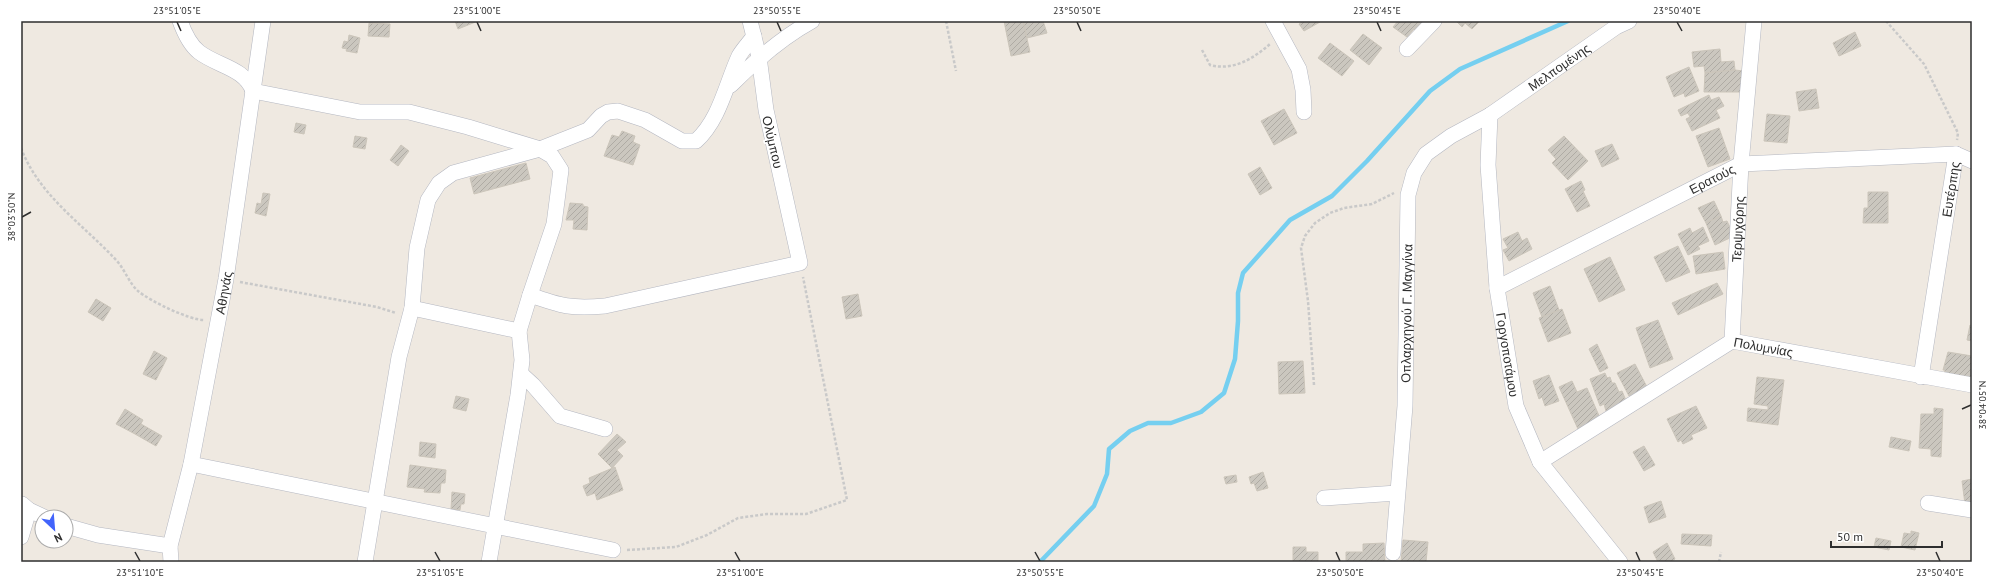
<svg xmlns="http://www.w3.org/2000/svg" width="1993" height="583" viewBox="0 0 1993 583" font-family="'PT Sans',sans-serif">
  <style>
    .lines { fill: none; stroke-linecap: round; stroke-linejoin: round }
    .stream { stroke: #75cff0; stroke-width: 4.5 }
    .building { fill: url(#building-hatch); stroke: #cbc5ba }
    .minor-casing { stroke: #b4b7c1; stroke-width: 16 }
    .path { stroke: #c9c9c9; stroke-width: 2.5; stroke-dasharray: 3 2; stroke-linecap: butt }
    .minor { stroke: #fff; stroke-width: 15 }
    .ticks { fill: none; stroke: #2e2e2e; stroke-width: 1.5 }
    .labels { text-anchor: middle; stroke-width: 3.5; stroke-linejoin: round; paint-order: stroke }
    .street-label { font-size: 13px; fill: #2e2e2e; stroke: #fff }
    .neatline { fill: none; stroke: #2e2e2e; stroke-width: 1.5 }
    .ticks-label { font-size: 10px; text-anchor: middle; fill: #2e2e2e }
  </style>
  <defs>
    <pattern id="building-hatch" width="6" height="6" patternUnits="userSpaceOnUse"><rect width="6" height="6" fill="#cbc7bf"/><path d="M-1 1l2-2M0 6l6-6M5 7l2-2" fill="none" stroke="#afaba4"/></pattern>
  </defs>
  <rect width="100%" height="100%" fill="#efe9e1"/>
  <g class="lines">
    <!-- stream -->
    <polyline class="stream" points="1040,562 1094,506 1107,474 1109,449 1130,431 1148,423 1171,423 1201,412 1224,393 1235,359 1238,321 1238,293 1243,273 1290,220 1332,196 1367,161 1430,91 1460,69 1568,21"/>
  </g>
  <!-- building -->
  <g class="building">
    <polygon points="455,21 478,21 458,29"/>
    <polygon points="1004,21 1023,21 1030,52 1011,56"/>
    <polygon points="1023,21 1043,21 1047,33 1027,38"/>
    <polygon points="1304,21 1320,21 1320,22 1304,31 1299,24"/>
    <polygon points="1398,21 1419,21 1422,23 1416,31 1414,29 1407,37 1393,27"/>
    <polygon points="1456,21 1480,21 1472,29 1465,23 1462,27"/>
    <polygon points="369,23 390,24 389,37 368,36"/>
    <polygon points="1855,32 1861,46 1839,56 1833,43"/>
    <polygon points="1363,34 1382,48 1369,65 1350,50"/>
    <polygon points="349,35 360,38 357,53 346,51 347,49 342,48 344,41 348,42"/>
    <polygon points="1330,43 1354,61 1342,76 1318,58"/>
    <polygon points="1720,49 1721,62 1734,61 1735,70 1705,73 1704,66 1694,67 1692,52"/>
    <polygon points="1689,67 1699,91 1685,97 1684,93 1674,97 1666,77"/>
    <polygon points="1735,70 1744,71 1744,92 1704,92 1705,73"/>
    <polygon points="1816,89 1819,108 1799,111 1796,92"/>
    <polygon points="1709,95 1711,100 1719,97 1724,106 1716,110 1720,118 1692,131 1686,119 1690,117 1688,113 1681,116 1678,110"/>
    <polygon points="1284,109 1297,133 1274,145 1261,121"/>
    <polygon points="1767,114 1790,116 1787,143 1764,141"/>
    <polygon points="296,123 306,125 304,134 294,132"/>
    <polygon points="1719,128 1730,159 1708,167 1696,136"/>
    <polygon points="622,131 635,136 633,142 640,145 633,165 604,156 612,135 619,137"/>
    <polygon points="355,136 367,138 365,149 353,147"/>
    <polygon points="1564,136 1588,161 1568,180 1552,163 1556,159 1548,150"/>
    <polygon points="1612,144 1619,159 1602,167 1595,151"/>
    <polygon points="401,145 409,151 398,166 390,160"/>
    <polygon points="526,163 530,179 474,194 470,178"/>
    <polygon points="1260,167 1272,188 1260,195 1248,174"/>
    <polygon points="1581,181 1585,190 1583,191 1590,206 1577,212 1565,189"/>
    <polygon points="1868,192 1888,192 1888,223 1863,223 1864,208 1868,208"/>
    <polygon points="263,193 270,194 266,216 255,213 257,203 261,204"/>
    <polygon points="1714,201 1721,216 1706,223 1698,208"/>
    <polygon points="570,203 583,204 583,206 588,207 587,230 573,229 574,220 566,220"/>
    <polygon points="1721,216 1723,222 1727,221 1734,236 1715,245 1706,223"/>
    <polygon points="1703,227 1709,241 1698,246 1700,249 1688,255 1678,234 1690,228 1692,233"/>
    <polygon points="1518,232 1522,241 1527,238 1532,249 1509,261 1503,250 1508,248 1503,239"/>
    <polygon points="1678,246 1690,272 1666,282 1654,257"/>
    <polygon points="1723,252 1725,269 1696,274 1693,256"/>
    <polygon points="1610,257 1625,290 1599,302 1584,269"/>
    <polygon points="1717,283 1723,294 1678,315 1672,303"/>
    <polygon points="1550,286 1559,310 1542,317 1533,293"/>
    <polygon points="858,294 862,316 846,319 842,297"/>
    <polygon points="96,299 111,308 103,321 88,312"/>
    <polygon points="1562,309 1571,333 1548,342 1539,318"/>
    <polygon points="1658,320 1673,359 1650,368 1636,328"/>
    <polygon points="1970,325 1972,326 1972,341 1967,340"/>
    <polygon points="1597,344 1608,368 1600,372 1589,349"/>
    <polygon points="154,351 167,358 156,380 143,374"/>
    <polygon points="1948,352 1972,356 1972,378 1944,376 1945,370 1943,370"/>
    <polygon points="1303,361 1305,393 1279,394 1278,362"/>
    <polygon points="1635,364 1647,387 1629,396 1617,373"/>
    <polygon points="1605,373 1607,378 1610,377 1612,383 1615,383 1619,392 1622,391 1627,403 1606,411 1604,404 1600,406 1590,379"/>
    <polygon points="1549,375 1559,401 1545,406 1542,397 1539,399 1533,381"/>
    <polygon points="1757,377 1784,380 1778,425 1747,421 1748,408 1768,410 1768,406 1754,404"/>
    <polygon points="1572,381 1577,392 1587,388 1600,418 1578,429 1559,387"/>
    <polygon points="456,396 469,399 466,411 453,408"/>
    <polygon points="1696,406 1707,428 1691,435 1693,439 1683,444 1681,440 1678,442 1667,419"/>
    <polygon points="1934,408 1943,409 1941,457 1931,456 1931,449 1919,448 1921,414 1934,414"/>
    <polygon points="125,409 143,420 135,434 116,424"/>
    <polygon points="141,424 162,436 156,446 135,434"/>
    <polygon points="617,434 626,442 617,450 623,456 612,468 598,454"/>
    <polygon points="1891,437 1911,441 1909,451 1889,447"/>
    <polygon points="420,442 436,444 435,458 419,456"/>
    <polygon points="1644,446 1655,465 1644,471 1633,452"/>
    <polygon points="410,465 446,470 445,483 441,483 440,493 424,492 425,489 407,487"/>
    <polygon points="615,467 623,490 597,500 595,493 587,496 583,486 590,483 589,478"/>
    <polygon points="1263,472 1268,488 1257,491 1254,483 1251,484 1249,477"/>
    <polygon points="1236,475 1237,482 1226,484 1224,477"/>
    <polygon points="1972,479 1972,503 1965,504 1962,481"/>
    <polygon points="452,492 465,494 464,504 461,504 460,510 451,509"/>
    <polygon points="1661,501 1666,517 1649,523 1644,507"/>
    <polygon points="1911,531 1919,533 1915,550 1901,547 1904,533 1911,534"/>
    <polygon points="1682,534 1712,535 1711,546 1681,544"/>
    <polygon points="1876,538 1891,541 1889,550 1874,547"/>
    <polygon points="1403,540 1428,542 1426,562 1401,562"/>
    <polygon points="1384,543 1385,562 1346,562 1346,552 1363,552 1363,544"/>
    <polygon points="1667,543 1675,559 1670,562 1658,562 1653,552"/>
    <polygon points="1293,547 1306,547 1306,552 1318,552 1318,562 1293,562"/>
  </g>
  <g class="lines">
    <!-- minor casing -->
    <g class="minor-casing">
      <g id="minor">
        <path d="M180,21C184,32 190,45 199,52C217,66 245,68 253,91L360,112H409L468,127L540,149L552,156L561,170L554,224L530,295"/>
        <polyline points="1273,21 1299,69 1303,90 1304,112"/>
        <polyline points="1407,49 1434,21"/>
        <path d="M731,85C756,60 781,38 812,21"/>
        <path id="s1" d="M1490,115L1488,165L1497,288L1516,406L1540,462L1620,562"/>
        <path id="s2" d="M1497,288L1741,164L1956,154L1972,161"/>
        <polyline points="412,308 519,331 522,360 518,395 489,562"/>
        <path d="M519,331L530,295C561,306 571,309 605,306L800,263L766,110L759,57L750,21"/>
        <path id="s3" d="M1732,341L1741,164L1754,21"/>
        <polyline points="521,374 533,385 560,416 605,429"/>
        <path id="s4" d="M1921,377L1956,154"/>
        <path id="s5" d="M1540,462L1732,341L1972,385"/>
        <polyline points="191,464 613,550"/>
        <polyline points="1324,498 1397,493"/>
        <polyline points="1928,503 1972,510"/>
        <polyline points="22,504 29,510 44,517"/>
        <polyline points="66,526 98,535 170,546"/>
        <polyline points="21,537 29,510"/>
        <path id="s6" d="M1393,553L1405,406L1408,195L1414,173L1426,154L1451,136L1490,115L1616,27L1629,21"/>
        <path id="s7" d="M171,562L170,546L191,464L226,279L263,21"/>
        <path d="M365,562L399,357L412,308L417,248L428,200L439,183L453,173L540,149L588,130L601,116L608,112L618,111L645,120L682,141H696C720,119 726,84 739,56C743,49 749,43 754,36"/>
      </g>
    </g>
    <!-- path -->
    <g class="path">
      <polyline points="946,21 956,71"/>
      <polyline points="1886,21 1924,64 1958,133 1957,140"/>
      <path d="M1202,50L1210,65C1233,71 1253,59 1270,44"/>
      <path d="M21,148C39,196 84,225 117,261C125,270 129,283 138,291C150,301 189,320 204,320"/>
      <polyline points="240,282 377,307 396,313"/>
      <polyline points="1314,385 1308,301 1301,248 1305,236 1315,223 1330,213 1344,208 1372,204 1394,193"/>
      <polyline points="627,550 676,547 707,535 738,518 767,514 806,514 847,500 803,277"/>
      <polyline points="1719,562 1721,552"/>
    </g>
    <!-- minor -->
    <use href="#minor" class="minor"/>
  </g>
  <!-- ticks -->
  <path class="ticks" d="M177,22L181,31M477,22L481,31M777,22L781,31M1077,22L1081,31M1377,22L1381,31M1677,22L1682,31M22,217L31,212M1962,409L1971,405M135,552L140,561M435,552L440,561M735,552L740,561M1035,552L1040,561M1336,552L1340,561M1636,552L1640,561M1936,552L1940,561"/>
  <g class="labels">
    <!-- street labels -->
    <g class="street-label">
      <text dy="5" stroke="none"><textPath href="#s6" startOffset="563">Μελπομένης</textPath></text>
      <text transform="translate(773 142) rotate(77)" y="5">Ολύμπου</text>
      <text dy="5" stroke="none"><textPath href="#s2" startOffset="241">Ερατούς</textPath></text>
      <text dy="5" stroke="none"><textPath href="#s4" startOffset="190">Ευτέρπης</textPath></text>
      <text dy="5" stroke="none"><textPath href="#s3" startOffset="112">Τερψιχόρης</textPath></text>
      <text dy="5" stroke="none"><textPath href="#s7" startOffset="275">Αθηνάς</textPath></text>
      <text dy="5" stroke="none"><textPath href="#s6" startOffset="240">Οπλαρχηγού Γ. Μαγγίνα</textPath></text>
      <text dy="5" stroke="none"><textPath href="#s5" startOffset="259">Πολυμνίας</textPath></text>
      <text dy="5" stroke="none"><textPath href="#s1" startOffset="241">Γοργοποτάμου</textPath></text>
    </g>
  </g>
  <!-- border -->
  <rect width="1993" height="583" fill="none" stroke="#ffffff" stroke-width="44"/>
  <!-- north arrow -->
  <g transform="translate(54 529) rotate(154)"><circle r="19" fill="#ffffff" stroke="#ababab"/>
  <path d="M0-3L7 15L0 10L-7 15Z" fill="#4264fb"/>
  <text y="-6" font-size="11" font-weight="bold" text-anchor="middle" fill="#2e2e2e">N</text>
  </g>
  <!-- scale -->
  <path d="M1831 541v6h111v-6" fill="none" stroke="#2e2e2e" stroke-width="2"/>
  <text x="1837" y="541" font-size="12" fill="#2e2e2e" stroke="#ffffff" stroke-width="3" paint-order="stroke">50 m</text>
  <rect x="22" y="22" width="1949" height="539" class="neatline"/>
  <g class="ticks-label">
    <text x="177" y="14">23°51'05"E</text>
    <text x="477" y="14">23°51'00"E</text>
    <text x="777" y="14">23°50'55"E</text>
    <text x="1077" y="14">23°50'50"E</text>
    <text x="1377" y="14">23°50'45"E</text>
    <text x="1677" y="14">23°50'40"E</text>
    <text transform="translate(11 217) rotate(-90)" y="4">38°03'50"N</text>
    <text transform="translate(1982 405) rotate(-90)" y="4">38°04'05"N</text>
    <text x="140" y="576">23°51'10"E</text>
    <text x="440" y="576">23°51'05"E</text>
    <text x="740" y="576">23°51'00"E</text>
    <text x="1040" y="576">23°50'55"E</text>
    <text x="1340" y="576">23°50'50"E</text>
    <text x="1640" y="576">23°50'45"E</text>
    <text x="1940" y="576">23°50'40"E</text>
  </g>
</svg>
